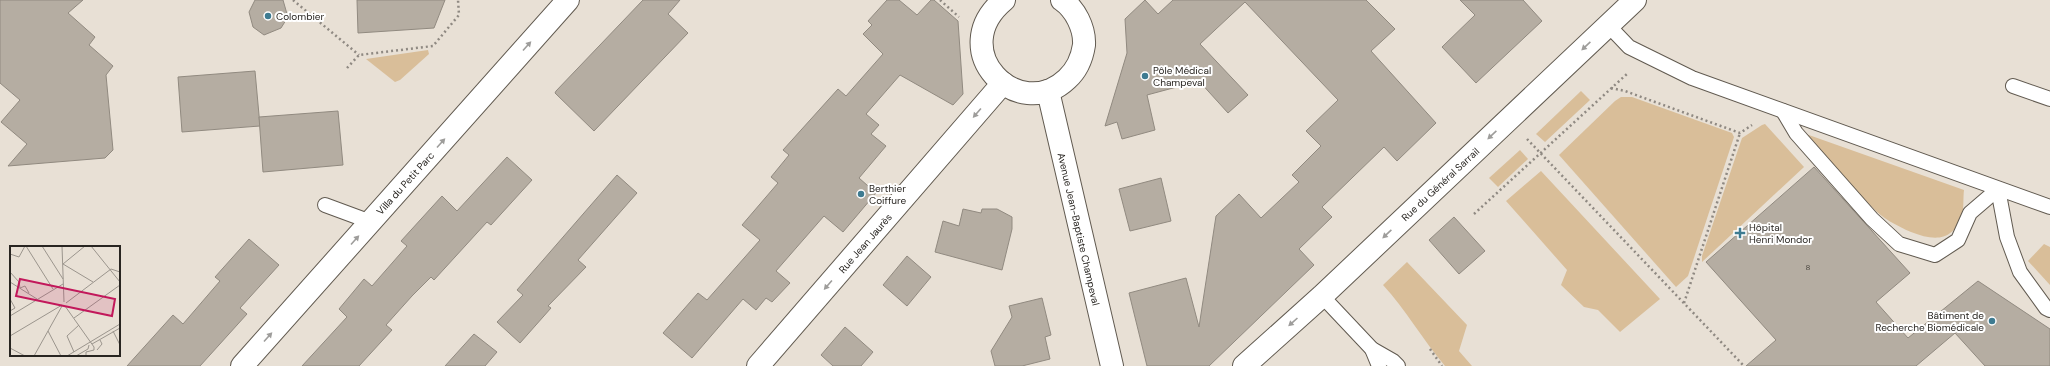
<svg xmlns="http://www.w3.org/2000/svg" width="2050" height="366" viewBox="0 0 2050 366" font-family="'DM Sans',sans-serif">
  <style>
    .green { fill: #d9be99 }
    .building { fill: #b5ada2; stroke: #918a80 }
    .lines { fill: none; stroke-linecap: round; stroke-linejoin: round }
    .service-casing { stroke: #615a50; stroke-width: 16 }
    .minor-casing { stroke: #615a50; stroke-width: 24 }
    .path { stroke: #8f8982; stroke-width: 2.5; stroke-dasharray: 2 3; stroke-linecap: butt }
    .service { stroke: #fff; stroke-width: 14 }
    .minor { stroke: #fff; stroke-width: 22 }
    .oneway { fill: #9e9d9b }
    .poi-dot { fill: #3e7b91; stroke: #fff; stroke-width: 1.5 }
    .labels { text-anchor: middle; stroke-width: 4; stroke-linejoin: round; paint-order: stroke }
    .number-label { font-size: 8px; fill: #4b4741 }
    .poi-label { font-size: 10px; fill: #282521; stroke: #fff; text-anchor: start }
    .street-label { font-size: 10px; fill: #282521; stroke: #fff }
    .inset-road { fill: none; stroke: #9b958d; stroke-width: 1 }
    .view { fill: #c2185b; fill-opacity: 0.15; stroke: #c2185b; stroke-width: 2 }
    .inset-edge { fill: none; stroke: #282521; stroke-width: 2 }
  </style>
  <rect width="100%" height="100%" fill="#e8e0d5"/>
  <!-- green -->
  <g class="green">
    <polygon points="428,50 429,54 400,80 395,82 366,59"/>
    <polygon points="1581,91 1590,100 1545,142 1536,134"/>
    <polygon points="1621,97 1632,97 1732,133 1734,137 1688,276 1676,287 1559,155 1615,101"/>
    <polygon points="1765,124 1804,167 1702,262 1702,256 1742,138 1762,125"/>
    <path d="M1806,134L1964,190C1963,198 1964,208 1962,215C1953,242 1934,241 1911,232C1897,226 1882,218 1872,207C1849,185 1828,159 1806,134Z"/>
    <polygon points="1520,150 1528,159 1498,187 1489,178"/>
    <polygon points="1541,171 1660,299 1620,332 1598,310 1584,307 1561,285 1567,270 1506,201"/>
    <polygon points="2044,244 2050,247 2050,285 2028,261"/>
    <path d="M1407,262L1467,325L1459,351L1472,366H1445C1423,340 1406,310 1383,285Z"/>
  </g>
  <!-- building -->
  <g class="building">
    <polygon points="0,0 83,0 68,13 95,37 89,45 113,66 106,75 113,150 105,158 8,166 27,144 1,122 20,100 0,83"/>
    <polygon points="255,0 283,0 287,14 286,20 281,28 264,35 253,27 249,12"/>
    <polygon points="357,0 445,0 434,28 358,33"/>
    <polygon points="643,0 680,0 668,14 688,33 594,131 555,93 556,91"/>
    <polygon points="887,0 899,0 917,15 931,0 934,0 958,21 963,94 953,105 900,75 866,114 879,125 871,134 886,146 859,178 876,193 843,232 824,216 776,271 790,283 772,302 766,298 756,310 743,299 692,358 663,333 698,293 707,300 760,240 742,225 778,183 771,177 789,155 783,150 838,89 846,96 883,54 863,34 872,25 868,21"/>
    <polygon points="1145,0 1158,14 1173,0 1366,0 1395,29 1371,51 1436,123 1397,161 1384,147 1322,207 1332,217 1299,249 1314,265 1209,366 1147,366 1129,293 1186,278 1199,327 1216,216 1239,194 1261,218 1299,182 1292,175 1321,146 1306,131 1338,100 1245,2 1200,44 1248,95 1228,113 1199,81 1147,95 1155,130 1122,139 1117,122 1105,126 1127,53 1125,19"/>
    <polygon points="1460,0 1523,0 1542,21 1476,83 1442,47 1475,15"/>
    <polygon points="255,71 260,126 182,132 178,77"/>
    <polygon points="338,111 343,165 263,172 259,117"/>
    <polygon points="507,157 532,180 491,225 487,222 434,280 431,277 412,296 386,325 392,330 359,366 302,366 347,317 339,309 364,279 372,286 407,246 401,241 442,196 457,211"/>
    <polygon points="1814,167 1910,273 1876,302 1908,338 1978,281 2050,329 2050,366 1985,366 1955,333 1916,366 1746,366 1776,340 1706,262"/>
    <polygon points="617,175 637,193 578,260 586,267 548,306 551,308 520,343 497,322 523,295 517,290"/>
    <polygon points="1161,178 1171,221 1130,231 1119,189"/>
    <polygon points="963,209 981,213 982,209 997,209 1012,217 1012,229 1002,270 935,252 943,221 959,226"/>
    <polygon points="1454,217 1485,251 1459,274 1429,240"/>
    <polygon points="249,239 279,265 240,308 247,314 200,366 127,366 173,315 183,324 220,281 215,277"/>
    <polygon points="907,256 931,277 907,306 883,285"/>
    <polygon points="1042,298 1051,335 1045,337 1050,359 1022,366 995,366 991,351 1012,317 1009,306"/>
    <polygon points="845,327 873,352 861,366 833,366 821,355"/>
    <polygon points="474,334 497,352 485,366 445,366"/>
  </g>
  <g class="lines">
    <!-- service casing -->
    <g class="service-casing">
      <g id="service">
        <polyline points="1608,25 1629,47 1692,78 2050,207"/>
        <polyline points="2013,86 2050,99"/>
        <polyline points="1783,111 1796,133 1872,219 1899,244 1935,255 1958,240 1970,213 1998,189 2007,237 2020,272 2046,308 2050,310"/>
        <polyline points="325,205 371,222"/>
        <polyline points="1322,296 1372,349 1393,361 1398,366"/>
        <polyline points="1372,349 1379,366"/>
      </g>
    </g>
    <!-- minor casing -->
    <g class="minor-casing">
      <g id="minor">
        <path d="M1004,0C944,50 1018,125 1067,79C1077,70 1082,58 1084,45C1085,28 1075,9 1062,0"/>
        <polyline points="1048,91 1112,366"/>
        <polyline points="242,366 568,0"/>
        <polyline points="758,366 1003,83"/>
        <polyline points="1244,366 1322,296 1635,0"/>
      </g>
    </g>
    <!-- path -->
    <g class="path">
      <polyline points="293,0 359,55"/>
      <polyline points="940,0 959,17"/>
      <polyline points="347,68 359,55 433,46 459,15 458,0"/>
      <polyline points="1611,88 1625,91 1740,133 1752,125"/>
      <polyline points="1527,139 1744,366"/>
      <polyline points="1474,214 1628,73"/>
      <polyline points="1684,303 1740,133"/>
      <polyline points="1430,349 1442,366"/>
    </g>
    <!-- service -->
    <use href="#service" class="service"/>
    <!-- minor -->
    <use href="#minor" class="minor"/>
  </g>
  <!-- one-way arrows -->
  <defs><path id="oneway-solid" d="M-6-.8H1V-3.2L6.5 0L1 3.2V.8H-6Z"/></defs>
  <g class="oneway">
    <use href="#oneway-solid" transform="translate(527 46) rotate(-48)"/>
    <use href="#oneway-solid" transform="translate(1586 46) rotate(137)"/>
    <use href="#oneway-solid" transform="translate(977 113) rotate(131)"/>
    <use href="#oneway-solid" transform="translate(1492 135) rotate(137)"/>
    <use href="#oneway-solid" transform="translate(441 143) rotate(-48)"/>
    <use href="#oneway-solid" transform="translate(1387 234) rotate(137)"/>
    <use href="#oneway-solid" transform="translate(355 240) rotate(-48)"/>
    <use href="#oneway-solid" transform="translate(828 285) rotate(131)"/>
    <use href="#oneway-solid" transform="translate(1293 322) rotate(138)"/>
    <use href="#oneway-solid" transform="translate(268 337) rotate(-48)"/>
  </g>
  <!-- markers -->
  <g class="poi-dot">
    <circle cx="268" cy="16" r="4"/>
    <circle cx="1145" cy="76" r="4"/>
    <circle cx="861" cy="194" r="4"/>
    <path d="M1738 227h4v4h4v4h-4v4h-4v-4h-4v-4h4z"/>
    <circle cx="1992" cy="321" r="4"/>
  </g>
  <g class="labels">
    <!-- number labels -->
    <g class="number-label">
      <text x="1808" y="270">8</text>
    </g>
    <!-- poi labels -->
    <g class="poi-label">
      <text x="276" y="20">Colombier</text>
      <text x="1153" y="74">Pôle Médical<tspan x="1153" dy="12">Champeval</tspan></text>
      <text x="869" y="192">Berthier<tspan x="869" dy="12">Coiffure</tspan></text>
      <text x="1749" y="231">Hôpital<tspan x="1749" dy="12">Henri Mondor</tspan></text>
      <text x="1984" y="319" text-anchor="end">Bâtiment de<tspan x="1984" dy="12">Recherche Biomédicale</tspan></text>
    </g>
    <!-- street labels -->
    <g class="street-label">
      <text transform="translate(405 183) rotate(-48)" y="4">Villa du Petit Parc</text>
      <text transform="translate(1440 184) rotate(-43)" y="4">Rue du Général Sarrail</text>
      <text transform="translate(1079 229) rotate(77)" y="4">Avenue Jean-Baptiste Champeval</text>
      <text transform="translate(865 243) rotate(-49)" y="4">Rue Jean Jaurès</text>
    </g>
  </g>
  <!-- overview -->
  <g transform="translate(10 246)">
    <rect width="110" height="110" fill="#e8e0d5"/>
    <path class="inset-road" d="M16,0L43,43M32,0L53,33M52,0L54,56M75,0L53,18L83,36M81,0L110,36M0,8L9,11L15,0M0,26L9,36L10,42L15,40L19,47M0,36L27,53M0,53L5,62L0,65M56,57L101,23L110,26M55,60L84,101V104L76,106V110M0,70L53,38M64,72L110,39M38,85L51,110M103,85L110,99M0,90L52,59M82,98L110,82M0,102L15,110M87,104L92,98L90,94M64,106L57,90L69,79M24,110L52,60M57,110L110,78M66,110L78,103L79,99"/>
    <path class="view" d="M10,33L105,53L102,70L6,50Z"/>
    <rect width="110" height="110" class="inset-edge"/>
  </g>
</svg>
